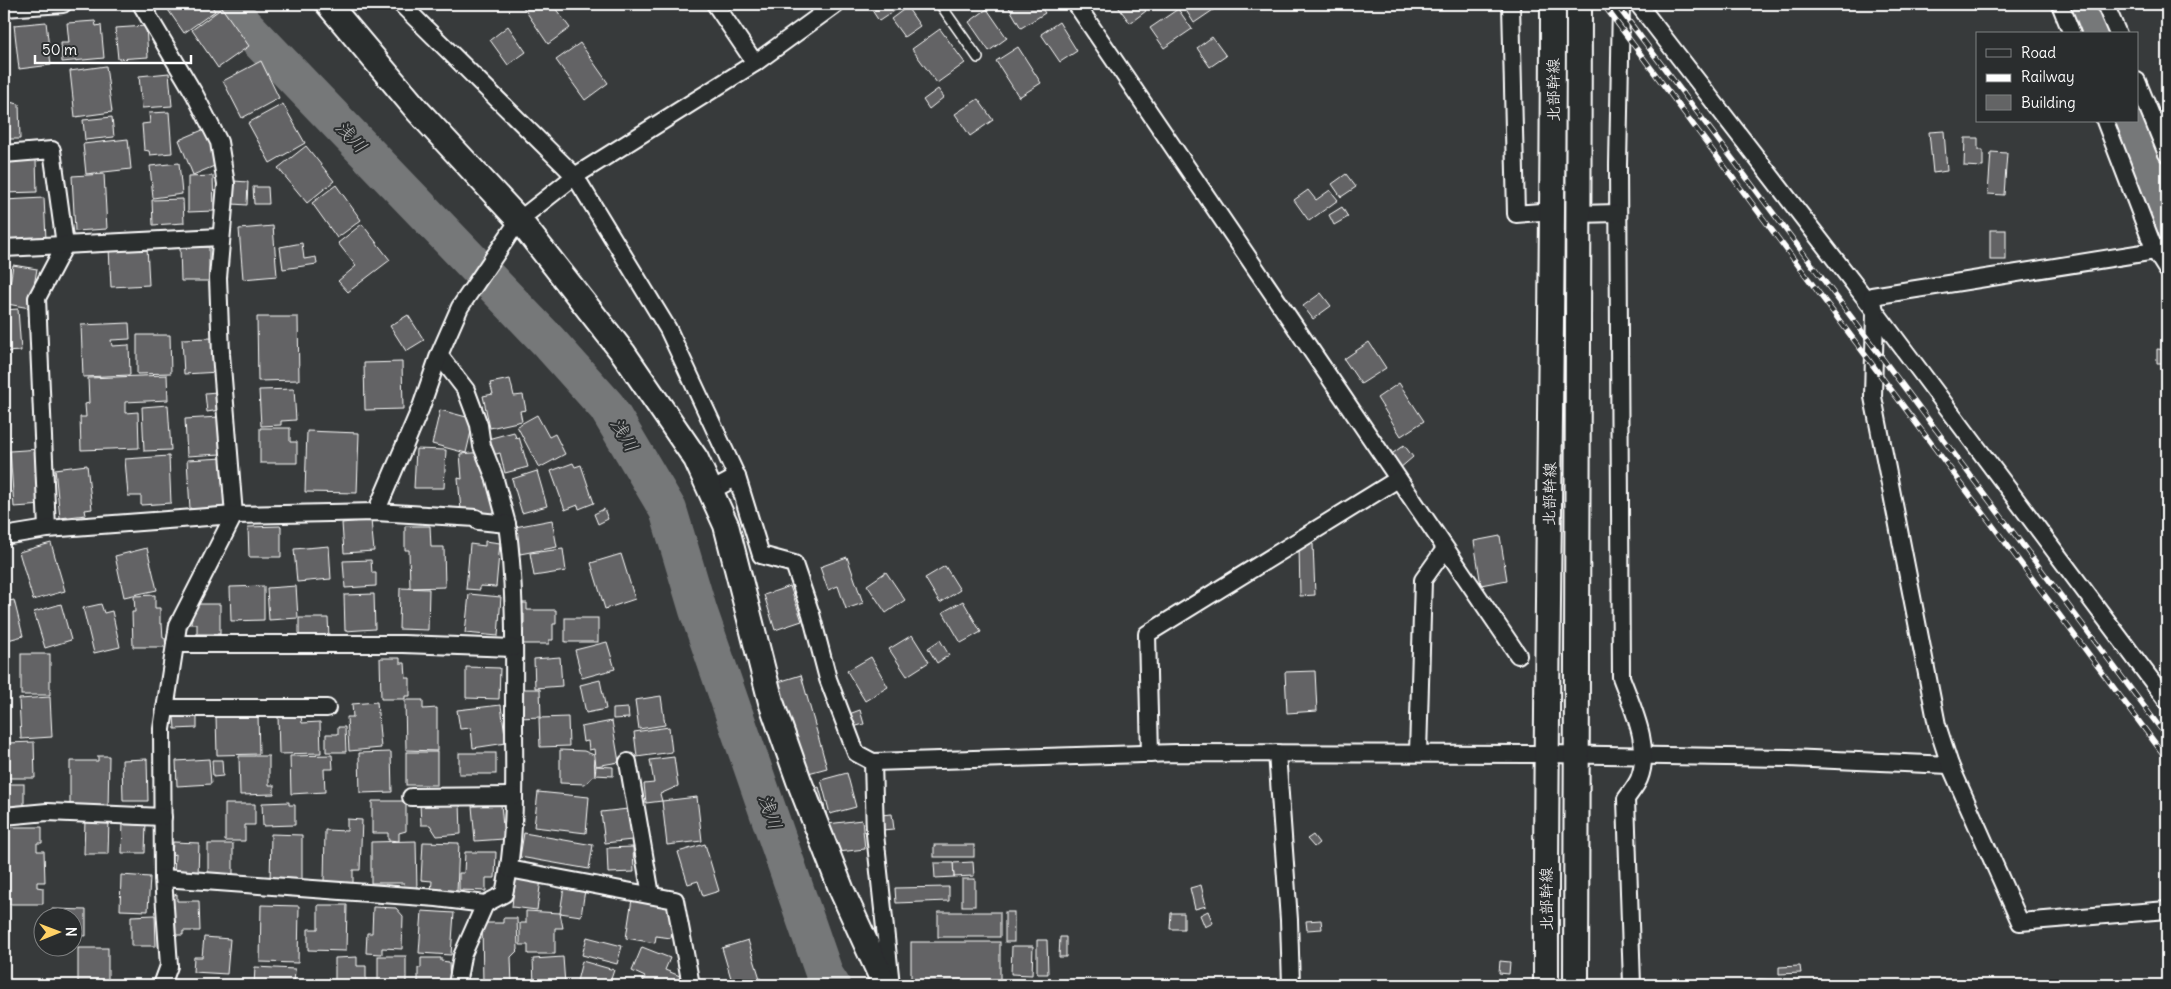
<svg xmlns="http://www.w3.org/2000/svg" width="2171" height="989" viewBox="0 0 2171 989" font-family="Delius,'Klee One',sans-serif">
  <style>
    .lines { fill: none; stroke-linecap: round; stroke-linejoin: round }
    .river { stroke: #767879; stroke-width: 38 }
    .building { fill: #636465; stroke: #fff }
    .lane-casing { stroke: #fff; stroke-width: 12 }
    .street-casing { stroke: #fff; stroke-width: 20 }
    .secondary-casing { stroke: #fff; stroke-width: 28 }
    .lane { stroke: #2a2d2e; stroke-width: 9 }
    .street { stroke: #2a2d2e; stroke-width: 16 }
    .secondary { stroke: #2a2d2e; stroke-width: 24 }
    .rail-casing { stroke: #fff; stroke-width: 5.5 }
    .rail { stroke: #2a2d2e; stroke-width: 4; stroke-dasharray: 11; stroke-linecap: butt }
    .labels { text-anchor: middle; stroke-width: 4; stroke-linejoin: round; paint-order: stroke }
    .street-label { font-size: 16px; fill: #fff; stroke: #2a2d2e }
    .water-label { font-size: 18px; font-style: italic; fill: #b4b5b5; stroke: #2a2d2e }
  </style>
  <rect width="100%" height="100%" fill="#373a3b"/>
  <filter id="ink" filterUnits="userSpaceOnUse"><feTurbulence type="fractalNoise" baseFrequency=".02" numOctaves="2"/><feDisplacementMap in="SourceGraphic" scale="10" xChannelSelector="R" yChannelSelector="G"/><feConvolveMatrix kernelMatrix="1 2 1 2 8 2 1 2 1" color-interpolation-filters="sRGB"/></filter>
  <g filter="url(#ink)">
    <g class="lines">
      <!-- river -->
      <g class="river">
        <polyline points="224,4 548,341 607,407 668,510 698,610 825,976 831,985"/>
        <polyline points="2080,4 2092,34"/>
        <polyline points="2127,121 2167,222"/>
      </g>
    </g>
    <!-- building -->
    <g class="building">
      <polygon points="164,4 210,4 215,11 184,33"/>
      <polygon points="521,4 552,4 570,28 548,44"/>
      <polygon points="868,4 897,4 900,7 879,21"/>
      <polygon points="1007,4 1039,4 1045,13 1021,28"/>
      <polygon points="1116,4 1141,4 1146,11 1130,23"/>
      <polygon points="1182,4 1217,4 1219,6 1194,23"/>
      <polygon points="907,7 920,26 904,37 891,19"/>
      <polygon points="222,8 249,46 218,68 192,30"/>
      <polygon points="987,9 1007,38 989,51 969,22"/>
      <polygon points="1178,9 1192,29 1164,48 1150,28"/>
      <polygon points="95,21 96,26 101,25 104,58 62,62 61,43 69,43 67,23"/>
      <polygon points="46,22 51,65 19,69 14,25"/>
      <polygon points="1059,22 1077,51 1060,62 1041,34"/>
      <polygon points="146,26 148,57 118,59 115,28"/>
      <polygon points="508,26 526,52 508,65 490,40"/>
      <polygon points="940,29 965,63 937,83 912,49"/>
      <polygon points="1212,37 1226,56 1210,67 1197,48"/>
      <polygon points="580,43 608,83 585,100 556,60"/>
      <polygon points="1018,47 1041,83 1019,97 996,61"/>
      <polygon points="261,61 279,98 242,118 223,81"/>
      <polygon points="106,66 112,112 75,117 70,71"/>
      <polygon points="169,73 172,106 142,108 139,76"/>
      <polygon points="4,86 9,86 9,102 19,104 20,139 4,139"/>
      <polygon points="938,89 944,97 929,109 923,100"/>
      <polygon points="978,99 993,120 970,136 955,114"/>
      <polygon points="283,104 305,143 270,163 248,123"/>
      <polygon points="169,112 172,153 150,155 149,151 144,150 142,124 150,123 149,113"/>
      <polygon points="112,117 114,137 85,140 83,120"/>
      <polygon points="205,129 219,164 193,175 179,140"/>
      <polygon points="1944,131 1947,171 1933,173 1929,132"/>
      <polygon points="1965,138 1978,138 1978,150 1983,150 1983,167 1964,166"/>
      <polygon points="128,139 131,169 86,174 83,144"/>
      <polygon points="306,146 334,181 307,203 278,168"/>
      <polygon points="1991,152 2007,153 2004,195 1988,194"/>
      <polygon points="36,160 37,192 4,193 4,161"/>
      <polygon points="179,163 182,194 153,198 150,166"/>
      <polygon points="104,174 107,229 75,231 72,176"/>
      <polygon points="1346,174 1356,187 1341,197 1332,184"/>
      <polygon points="213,176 214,211 188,212 188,177"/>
      <polygon points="234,181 248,182 247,205 233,204"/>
      <polygon points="336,185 361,220 337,238 312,203"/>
      <polygon points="253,187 268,187 269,204 254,204"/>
      <polygon points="1308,190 1316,200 1330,190 1338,200 1309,221 1294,200"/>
      <polygon points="44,198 46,239 6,241 4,200"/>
      <polygon points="183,199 184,223 153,225 152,200"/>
      <polygon points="1342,207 1348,217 1334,225 1329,215"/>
      <polygon points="362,224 390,260 348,292 338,281 356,266 338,243"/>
      <polygon points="273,226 277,276 243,279 239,229"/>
      <rect x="1990" y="230" width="16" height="30"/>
      <polygon points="302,243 304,259 316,257 317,264 283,269 280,247"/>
      <polygon points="147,246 149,285 111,287 109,248"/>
      <polygon points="209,247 209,281 181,281 180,248"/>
      <polygon points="13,265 37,269 30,308 7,304"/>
      <polygon points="1321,293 1331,306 1313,319 1303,306"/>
      <polygon points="18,309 21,351 4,352 4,310"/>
      <polygon points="408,315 424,340 406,351 390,326"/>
      <polygon points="257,317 298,317 299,380 258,381"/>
      <polygon points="129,323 130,339 111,340 112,346 129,345 130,375 83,377 81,325"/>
      <polygon points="137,335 170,335 171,373 137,374"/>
      <polygon points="212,338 212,357 218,357 219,372 184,374 182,339"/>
      <polygon points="1369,342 1386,368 1361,384 1344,359"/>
      <polygon points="2157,349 2167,350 2167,363 2157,363"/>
      <polygon points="402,362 403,409 365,410 364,363"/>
      <polygon points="167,375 168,400 125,402 125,413 138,412 139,448 81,450 80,417 86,417 85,404 89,403 88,378"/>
      <polygon points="510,379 514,396 523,395 526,410 520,411 522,421 490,428 483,396 493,394 490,383"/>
      <polygon points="1399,383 1424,421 1401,436 1377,398"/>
      <polygon points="294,389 296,420 281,421 281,425 261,426 259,390"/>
      <polygon points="217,392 219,410 207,412 205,393"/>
      <polygon points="168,405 171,450 144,451 142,407"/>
      <polygon points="440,410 474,419 466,453 432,444"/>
      <polygon points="537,415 549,437 555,434 565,454 539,468 517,426"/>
      <polygon points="219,417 221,454 187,456 185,419"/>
      <polygon points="260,428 290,428 290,442 297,442 297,463 260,463"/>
      <polygon points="307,431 359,433 357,493 305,492"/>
      <polygon points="514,432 516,438 519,437 528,467 505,473 500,453 489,456 484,440"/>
      <polygon points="1404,445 1413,457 1399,469 1389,456"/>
      <polygon points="40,449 44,505 14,507 10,451"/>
      <polygon points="416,449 446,450 444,488 414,488"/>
      <polygon points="484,452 498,513 474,515 474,509 461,510 458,478 462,479 460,454"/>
      <polygon points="169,456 171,503 141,505 141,496 128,496 125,459"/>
      <polygon points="224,458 226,507 190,509 187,460"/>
      <polygon points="573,463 575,467 581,465 594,503 579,509 578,505 565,510 551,471"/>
      <polygon points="87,465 92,509 85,510 86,515 60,518 55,469"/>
      <polygon points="537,471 547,506 522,513 512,479"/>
      <polygon points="604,509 608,519 598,524 594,514"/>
      <polygon points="371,520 374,551 344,553 342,523"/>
      <polygon points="552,520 557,547 520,554 515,527"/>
      <polygon points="281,526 281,557 249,557 248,527"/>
      <polygon points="405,526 430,526 431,547 444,547 445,587 410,588 409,550 405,550"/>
      <polygon points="1500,536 1507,580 1481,585 1474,541"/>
      <polygon points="485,541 500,543 496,587 480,586 480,590 466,589 470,544 485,546"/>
      <polygon points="51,543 65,591 33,600 19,552"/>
      <polygon points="1313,544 1315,595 1300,596 1299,545"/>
      <polygon points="329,546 331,579 297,582 294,549"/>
      <polygon points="147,548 157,590 124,597 115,556"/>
      <polygon points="563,549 566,571 534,576 530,553"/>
      <polygon points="621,554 635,599 605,609 591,563"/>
      <polygon points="847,557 863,603 846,609 838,586 828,590 820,567"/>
      <polygon points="371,560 372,573 376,573 376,586 345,588 343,561"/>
      <polygon points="945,566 960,590 940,603 925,578"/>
      <polygon points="886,572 905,600 886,613 867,585"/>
      <polygon points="264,586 264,620 231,621 230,587"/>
      <polygon points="296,586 298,618 269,620 267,588"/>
      <polygon points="790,586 802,621 775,630 764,595"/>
      <polygon points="400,588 429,589 428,630 399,629"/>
      <polygon points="374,594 375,629 345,631 344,595"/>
      <polygon points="469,594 501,597 498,636 465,633"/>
      <polygon points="155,595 155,608 160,608 160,624 162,624 163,638 165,638 166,647 133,647 132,612 135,612 134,596"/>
      <polygon points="14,600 23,636 4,641 4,602"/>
      <polygon points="963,601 981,632 961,643 943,612"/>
      <polygon points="517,603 527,603 527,610 556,610 556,624 553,624 553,640 549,640 549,644 517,644 518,629 524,629 524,614 517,614"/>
      <polygon points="61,604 71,640 45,648 34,612"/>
      <polygon points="101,604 104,613 112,611 120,647 94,653 83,608"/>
      <polygon points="191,604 220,604 220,634 197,634 197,624 191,624"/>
      <polygon points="299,618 328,618 329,637 299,638"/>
      <rect x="565" y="618" width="33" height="24"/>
      <polygon points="912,635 929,662 907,676 889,649"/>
      <polygon points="940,640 949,655 937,663 928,648"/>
      <polygon points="607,642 615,669 582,678 575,650"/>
      <rect x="21" y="654" width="29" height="41"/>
      <polygon points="560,657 562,686 535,688 534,659"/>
      <polygon points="871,657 888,687 865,701 847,671"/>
      <polygon points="380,658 400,658 400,663 405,663 406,678 410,678 410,696 405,696 405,699 381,699"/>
      <polygon points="466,667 500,668 499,699 466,698"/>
      <polygon points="1315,671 1317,711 1287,713 1285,672"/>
      <polygon points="801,675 827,768 801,775 775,683"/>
      <polygon points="600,680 606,709 586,713 580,685"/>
      <polygon points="518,689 540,689 541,717 519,718"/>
      <polygon points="661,696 665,725 639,729 635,700"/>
      <polygon points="50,697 52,737 21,739 19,699"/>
      <polygon points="405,700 423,700 423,709 437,708 437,751 406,750"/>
      <polygon points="377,702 381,748 349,751 347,717 353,717 352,704"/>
      <polygon points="501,705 506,743 473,748 471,728 460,729 457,710"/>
      <polygon points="628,708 629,718 613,719 613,709"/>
      <polygon points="860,710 864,724 853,727 849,714"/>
      <polygon points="197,715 197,728 175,729 174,716"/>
      <polygon points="258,715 259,754 217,755 216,716"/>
      <polygon points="278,716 301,716 302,723 320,722 321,753 279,754"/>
      <polygon points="568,717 569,746 540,747 539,718"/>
      <polygon points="612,721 619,762 596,766 594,749 589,750 588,741 583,742 581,727"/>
      <polygon points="338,727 345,727 346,752 326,752 326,734 338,734"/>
      <polygon points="669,727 672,752 637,757 634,732"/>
      <polygon points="34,742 35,778 8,778 8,743"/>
      <polygon points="560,750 584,751 594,755 595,775 585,784 560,783"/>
      <polygon points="391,752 392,792 360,793 359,753"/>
      <rect x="406" y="752" width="31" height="33"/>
      <rect x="459" y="753" width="37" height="21"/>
      <polygon points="332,755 333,769 324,769 325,792 291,794 290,756"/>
      <polygon points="98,756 109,756 108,810 70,809 70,761 98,761"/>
      <polygon points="239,756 269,756 269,785 274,785 274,794 240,795"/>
      <polygon points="674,757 678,786 660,794 662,801 646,803 644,784 654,783 650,760"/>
      <polygon points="147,759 148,801 123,801 122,760"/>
      <polygon points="209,759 211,784 177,786 176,761"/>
      <polygon points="212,760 222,760 223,776 213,777"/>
      <polygon points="596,766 613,767 613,776 595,775"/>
      <polygon points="847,773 856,807 830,814 821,780"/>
      <rect x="4" y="784" width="20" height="24"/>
      <polygon points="819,787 827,816 817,818 810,791"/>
      <polygon points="538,792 589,797 586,833 534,827"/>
      <polygon points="697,797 702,841 667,845 662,801"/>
      <polygon points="372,801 406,801 406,831 399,833 399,841 388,840 388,833 372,833"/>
      <polygon points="289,802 289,805 295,805 295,825 263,826 262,803"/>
      <polygon points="460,802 461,834 437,836 430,825 421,825 420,804"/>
      <polygon points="225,804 255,804 255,825 245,825 245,841 225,841"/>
      <polygon points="501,804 504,839 475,841 472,806"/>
      <polygon points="628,809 632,840 605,843 601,812"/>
      <polygon points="892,814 894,829 882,830 880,815"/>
      <polygon points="347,819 362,820 360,870 353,870 353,883 324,882 325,830 347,831"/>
      <polygon points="85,820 109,820 108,854 84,854"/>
      <polygon points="862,820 865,849 830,853 827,824"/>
      <polygon points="123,822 146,822 145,853 122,853"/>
      <polygon points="4,827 42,827 42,843 37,843 37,851 44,851 45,882 37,882 37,887 43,888 43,904 4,904"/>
      <polygon points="524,833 593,845 589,869 520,857"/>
      <polygon points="271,834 302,835 302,882 270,882"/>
      <polygon points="1313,835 1319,843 1314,847 1307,839"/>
      <polygon points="416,841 417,890 405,890 404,883 371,883 371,842"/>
      <polygon points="173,842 199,843 198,876 174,875 175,854 172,855"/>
      <polygon points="423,842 459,843 457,892 431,892 432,881 421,880"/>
      <rect x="208" y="844" width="25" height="31"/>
      <polygon points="705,844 719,891 703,896 698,881 688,884 678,852"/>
      <rect x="934" y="845" width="40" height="12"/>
      <polygon points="633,847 634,872 608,873 607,848"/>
      <polygon points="465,852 496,852 495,878 486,878 486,891 459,890 459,873 464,873"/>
      <polygon points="973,862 974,876 954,877 953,863"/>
      <polygon points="934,863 953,863 954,877 935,878"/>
      <polygon points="121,875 150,877 148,911 120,910"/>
      <polygon points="515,876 541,879 537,910 512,907"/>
      <rect x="962" y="879" width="13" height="27"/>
      <polygon points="1201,885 1206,906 1195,909 1190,888"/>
      <polygon points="564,887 585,890 581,916 560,913"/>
      <polygon points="949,887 949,901 896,903 895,888"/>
      <polygon points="177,894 177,901 199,901 200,931 183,931 183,935 173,935 172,896"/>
      <polygon points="632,899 676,905 671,938 656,936 655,943 626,938"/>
      <polygon points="261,905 299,906 298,963 260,962"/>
      <polygon points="318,905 347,905 346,951 308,950 308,929 318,929"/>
      <polygon points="373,907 396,908 403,916 402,949 382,948 382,954 366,953 367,933 372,933"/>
      <polygon points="52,909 86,910 86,936 72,935 72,916 52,916"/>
      <polygon points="422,911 454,913 451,955 419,953"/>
      <polygon points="526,911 560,913 563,928 555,928 555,954 528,954 528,945 520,945 520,923 526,923"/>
      <polygon points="1208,911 1213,923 1205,927 1200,915"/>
      <rect x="938" y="912" width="62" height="25"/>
      <rect x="1005" y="912" width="9" height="30"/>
      <polygon points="1171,913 1184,913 1184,929 1170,929"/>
      <polygon points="155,915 156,946 131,946 131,916"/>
      <polygon points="503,918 517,918 518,950 511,957 512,985 483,985 482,923 503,923"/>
      <polygon points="1321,920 1322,929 1307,930 1306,921"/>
      <polygon points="204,937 230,939 227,974 193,972 194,957 202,957"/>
      <polygon points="587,937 622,946 617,964 582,955"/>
      <polygon points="1060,937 1066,937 1066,957 1059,957"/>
      <polygon points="748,940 762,985 733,985 722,948"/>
      <polygon points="1037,940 1047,940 1048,974 1037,974"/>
      <rect x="911" y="942" width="89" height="43"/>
      <polygon points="1012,946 1033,946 1032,975 1011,974"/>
      <polygon points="642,947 670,958 665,970 680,976 677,985 642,985 645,977 632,971"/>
      <rect x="78" y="948" width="30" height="37"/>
      <rect x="378" y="956" width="28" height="29"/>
      <polygon points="357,957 357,966 366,966 366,985 335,985 335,958"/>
      <polygon points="563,957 565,985 534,985 533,959"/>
      <polygon points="421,958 441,958 441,961 449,962 450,985 418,985 418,968 421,968"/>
      <polygon points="582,961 614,970 609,985 591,985 577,981"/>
      <polygon points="1500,961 1510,962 1509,974 1499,973"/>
      <polygon points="1800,966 1801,973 1779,974 1779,967"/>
      <polygon points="255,967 295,969 294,985 254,985"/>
      <polygon points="1758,979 1800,981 1800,985 1757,985"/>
    </g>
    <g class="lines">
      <!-- lane casing -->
      <g class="lane-casing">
        <polyline id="lane" points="940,4 978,58"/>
      </g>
      <!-- street casing -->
      <g class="street-casing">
        <g id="street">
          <polyline points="141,4 195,95 219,142 226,184 218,278 221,354 234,515 178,625 162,729 163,878 169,966 162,985"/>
          <polyline points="401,4 575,176 668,329 737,477 761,555 794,564 811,614 828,679 856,753 873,762 1176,753 1546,754 1789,758 1950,765"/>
          <polyline points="715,4 755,63"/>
          <polyline points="1076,4 1518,655"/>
          <polyline points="1511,4 1516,214 1553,211"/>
          <path d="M1621,4L1618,165L1621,677C1632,707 1652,747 1639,779C1636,786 1630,793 1626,799L1632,985"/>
          <polyline points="1638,4 1875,311 2167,701"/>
          <polyline points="2060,4 2072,34"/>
          <polyline points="2105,4 2118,34"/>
          <polyline points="4,8 63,4"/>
          <polyline points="2137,81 2167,154"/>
          <polyline points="2105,121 2155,251 2167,270"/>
          <polyline points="4,154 52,150 65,245 37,298 47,529"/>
          <polyline points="1578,214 1618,213"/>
          <polyline points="2167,246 2155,251 1872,296 1875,311 1873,397 1937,725 1950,765 2020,922 2167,910"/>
          <polyline points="4,248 220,237"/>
          <polyline points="439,355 466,390 479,425 482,446 494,476 507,524"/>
          <polyline points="711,491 737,477"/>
          <polyline points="376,512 421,407 439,355 460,307 519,220 575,176 755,63 836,4"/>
          <path d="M4,536L47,529L234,515L376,512L476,518L478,521L507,524C516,589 514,654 514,719C514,777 517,837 504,894L485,904L437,898L163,878"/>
          <polyline points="175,644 403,644 514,648"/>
          <polyline points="165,708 327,708"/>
          <polyline points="1277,753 1289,920 1291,985"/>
          <polyline points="1418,753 1423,580 1445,549"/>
          <polyline points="1150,754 1147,634 1398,479"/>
          <polyline points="628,762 651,895"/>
          <polyline points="873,762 875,834 891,985"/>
          <polyline points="411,797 514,796"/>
          <polyline points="4,816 47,812 163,817"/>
          <polyline points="509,869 675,900 691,985"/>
          <polyline points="457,985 462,956 485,904"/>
        </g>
      </g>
      <!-- secondary casing -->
      <g class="secondary-casing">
        <g id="secondary">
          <polyline points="328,4 418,111 519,220 624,354 696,459 726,525 771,702 799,781 842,891 885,985"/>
          <path d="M1546,985C1545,658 1553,331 1553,4"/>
          <polyline points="1576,985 1579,4"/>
        </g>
      </g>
      <!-- lane -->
      <use href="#lane" class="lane"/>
      <!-- street -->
      <use href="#street" class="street"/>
      <!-- secondary -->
      <use href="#secondary" class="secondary"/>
      <!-- rail casing -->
      <g class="rail-casing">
        <g id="rail">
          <polyline points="1603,4 2167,759"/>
          <polyline points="1616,4 2167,737"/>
        </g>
      </g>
      <!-- rail -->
      <use href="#rail" class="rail"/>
    </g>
  </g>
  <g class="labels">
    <!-- street labels -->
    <g class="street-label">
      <text transform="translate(1553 90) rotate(-90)" y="6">北部幹線</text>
      <text transform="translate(1549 494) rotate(-89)" y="6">北部幹線</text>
      <text transform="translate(1546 899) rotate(-90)" y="6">北部幹線</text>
    </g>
    <!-- water labels -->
    <g class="water-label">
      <text transform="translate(351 137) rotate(46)" y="6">浅川</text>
      <text transform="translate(624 435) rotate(59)" y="6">浅川</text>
      <text transform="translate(770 812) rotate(70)" y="6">浅川</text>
    </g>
  </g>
  <!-- margin -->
  <rect width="2171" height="989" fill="none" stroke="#2a2d2e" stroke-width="20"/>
  <rect x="10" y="10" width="2151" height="969" fill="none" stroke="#fff" stroke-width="2" filter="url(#ink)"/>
  <!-- legend -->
  <rect x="1976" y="32" width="162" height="90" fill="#2a2d2e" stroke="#7f8182"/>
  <rect x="1986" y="49" width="25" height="8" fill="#2a2d2e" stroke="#7f8182"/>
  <text x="2021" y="58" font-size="15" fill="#ffffff">Road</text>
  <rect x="1986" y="74" width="25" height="8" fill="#ffffff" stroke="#7f8182"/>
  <text x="2021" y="82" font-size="15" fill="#ffffff">Railway</text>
  <rect x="1986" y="95" width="25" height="15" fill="#636465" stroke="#7f8182"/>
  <text x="2021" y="108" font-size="15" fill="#ffffff">Building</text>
  <!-- north arrow -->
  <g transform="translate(58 932) rotate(89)"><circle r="24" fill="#2a2d2e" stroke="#7f8182"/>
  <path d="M0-4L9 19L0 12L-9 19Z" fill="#ffd166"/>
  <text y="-8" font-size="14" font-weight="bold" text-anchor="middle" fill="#ffffff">N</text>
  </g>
  <!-- scale -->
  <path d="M35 55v8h156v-8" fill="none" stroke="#ffffff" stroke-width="2.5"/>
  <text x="42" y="55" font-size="15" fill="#ffffff" stroke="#2a2d2e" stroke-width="4" paint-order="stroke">50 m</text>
</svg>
